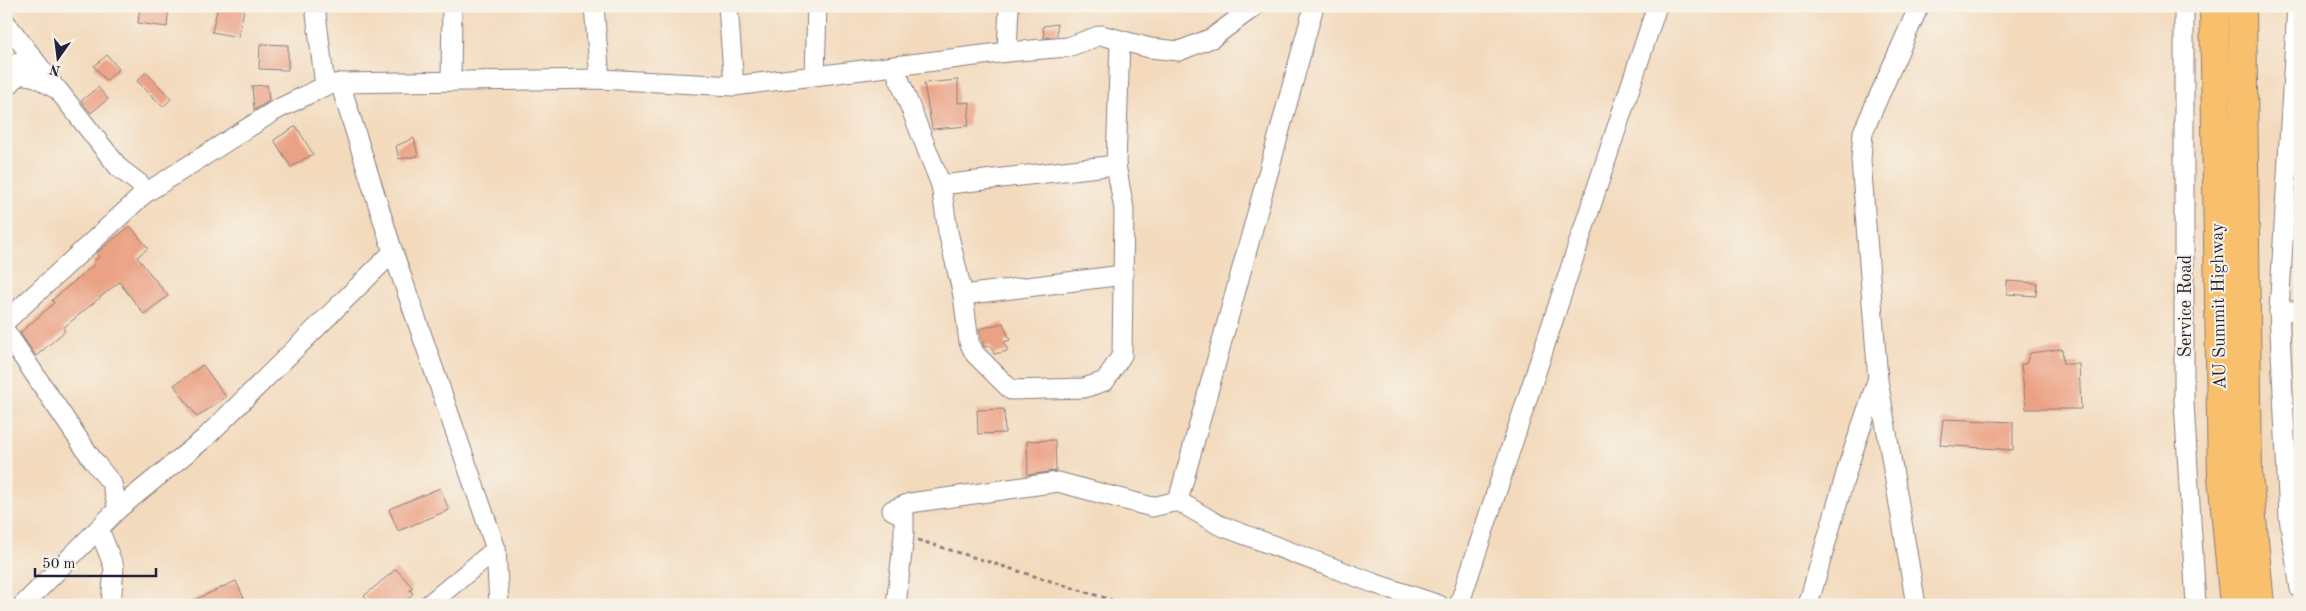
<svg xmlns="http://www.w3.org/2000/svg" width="2306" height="611" viewBox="0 0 2306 611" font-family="'Old Standard TT',serif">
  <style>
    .building { fill: #eba184 }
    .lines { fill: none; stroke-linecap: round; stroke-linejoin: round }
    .street-casing { stroke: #8a7e7c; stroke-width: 21 }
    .primary-casing { stroke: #8a7e7c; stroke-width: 30 }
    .path { stroke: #8a7e7c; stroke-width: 3; stroke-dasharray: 4 4; stroke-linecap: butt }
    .street { stroke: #fff; stroke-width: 19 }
    .primary { stroke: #f8bf6c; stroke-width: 28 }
    .labels { text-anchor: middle; stroke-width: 4; stroke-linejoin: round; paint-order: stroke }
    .street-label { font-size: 18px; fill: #22223b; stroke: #f7f3e8 }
  </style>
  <rect width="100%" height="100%" fill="#f7f3e8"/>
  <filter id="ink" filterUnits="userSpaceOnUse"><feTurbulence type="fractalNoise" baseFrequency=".02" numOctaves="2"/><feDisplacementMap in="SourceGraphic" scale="10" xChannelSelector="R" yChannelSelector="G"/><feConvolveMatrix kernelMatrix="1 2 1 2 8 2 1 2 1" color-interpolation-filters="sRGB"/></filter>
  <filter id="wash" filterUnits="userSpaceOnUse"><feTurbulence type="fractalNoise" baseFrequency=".0096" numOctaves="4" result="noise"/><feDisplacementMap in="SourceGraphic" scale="20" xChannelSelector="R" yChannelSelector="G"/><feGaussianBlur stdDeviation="1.12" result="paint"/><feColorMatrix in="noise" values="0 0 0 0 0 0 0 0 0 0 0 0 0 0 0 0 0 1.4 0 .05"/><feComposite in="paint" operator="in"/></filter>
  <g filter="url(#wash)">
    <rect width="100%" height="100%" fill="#f3dabd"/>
    <g id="blocks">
      <!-- building -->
      <g class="building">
        <polygon points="140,6 169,6 167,27 138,23"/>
        <polygon points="218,6 245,6 238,37 212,32"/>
        <polygon points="1057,24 1057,37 1044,38 1043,26"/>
        <polygon points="260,44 288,45 288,70 259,69"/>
        <polygon points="107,55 119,69 106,81 94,66"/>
        <polygon points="146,72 171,99 163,107 137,81"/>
        <polygon points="958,80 958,103 970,102 968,126 932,129 924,83"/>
        <polygon points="267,85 269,101 254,110 252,86"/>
        <polygon points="98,87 108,99 91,113 81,101"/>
        <polygon points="296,126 313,154 291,167 274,140"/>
        <polygon points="414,138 418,156 399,159 396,146"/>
        <polygon points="130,226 148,248 137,257 168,296 144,314 119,282 63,328 65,331 36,356 20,333 54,303 52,300 95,264 93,262 99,257 96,253"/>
        <polygon points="2007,281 2037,283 2036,296 2007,294"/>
        <polygon points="1003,323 1010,340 1004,342 1008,351 994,354 991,346 984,347 979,329"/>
        <polygon points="2062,349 2063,364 2079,364 2081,409 2026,409 2021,364 2026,364 2030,353"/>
        <polygon points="203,365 226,397 197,417 174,385"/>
        <polygon points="1004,409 1005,433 978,434 977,410"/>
        <polygon points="1943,419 2013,422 2013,450 1940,445"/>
        <polygon points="1055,440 1056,471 1028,475 1027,441"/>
        <polygon points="440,488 449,510 398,531 389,509"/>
        <polygon points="396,569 413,588 410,590 413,594 401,605 371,605 364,596"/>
        <polygon points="236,581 247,605 183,605"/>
      </g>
    </g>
  </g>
  <g filter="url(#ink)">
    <use href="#blocks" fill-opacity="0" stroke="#8a7e7c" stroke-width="1"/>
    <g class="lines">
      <!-- street casing -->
      <g class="street-casing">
        <g id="street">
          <polyline points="315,6 325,86"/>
          <polyline points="594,6 600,79"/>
          <polyline points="728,6 734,86"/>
          <polyline points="2184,6 2184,402 2196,605"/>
          <polyline points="2297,6 2279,311 2289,518 2300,589"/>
          <polyline points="6,23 52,83"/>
          <polyline points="1007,52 1009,6"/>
          <polyline points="894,66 941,185 948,232 963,295 969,342 975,354 1011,390 1084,388 1105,381 1122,355 1124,209 1116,165 1120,40"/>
          <polyline points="815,75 817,6"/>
          <polyline points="451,81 452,6"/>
          <polyline points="340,83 393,252 496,549 499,605"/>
          <polyline points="6,88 19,74 19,62"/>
          <polyline points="941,185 1116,165"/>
          <polyline points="144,194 276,110 325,86 340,83 600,79 734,86 1007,52 1068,47 1101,35 1150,48 1179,51 1212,38 1255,6"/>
          <polyline points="963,295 1123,275"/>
          <polyline points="2279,311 2300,311"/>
          <polyline points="6,321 144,194 140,184 119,168 58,90 36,77 19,74"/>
          <polyline points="6,332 92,459 112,484 118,509"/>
          <polyline points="1178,501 1219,525 1376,584 1439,605"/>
          <polyline points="99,529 114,567 111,605"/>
          <polyline points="23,605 118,509 205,438 393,252"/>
          <polyline points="428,605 496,549"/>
          <polyline points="896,605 904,535 904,516 892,510 910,503 1058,482 1152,507 1178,501 1314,6"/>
          <polyline points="1459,605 1657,6"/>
          <polyline points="1808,605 1849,463 1877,381"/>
          <polyline points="1916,605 1878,380 1861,160 1863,132 1919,6"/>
        </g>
      </g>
      <!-- primary casing -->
      <g class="primary-casing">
        <g id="primary">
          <polyline points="2214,6 2222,476 2234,605"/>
          <polyline points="2242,6 2248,474 2260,605"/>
        </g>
      </g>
      <!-- path -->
      <polyline class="path" points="918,540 1128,605"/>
      <!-- street -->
      <use href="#street" class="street"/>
      <!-- primary -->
      <use href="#primary" class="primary"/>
    </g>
  </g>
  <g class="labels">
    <!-- street labels -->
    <g class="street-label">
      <text transform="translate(2185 306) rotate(-90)" y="6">Service Road</text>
      <text transform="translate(2218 306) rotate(-91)" y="6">AU Summit Highway</text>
    </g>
  </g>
  <!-- margin -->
  <rect width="2306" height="611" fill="none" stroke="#f7f3e8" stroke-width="25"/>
  <!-- north arrow -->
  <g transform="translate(58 58) rotate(194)" stroke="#f7f3e8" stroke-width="4" paint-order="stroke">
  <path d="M0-4L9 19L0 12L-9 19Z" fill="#22223b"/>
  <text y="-8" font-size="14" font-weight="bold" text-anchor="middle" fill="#22223b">N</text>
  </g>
  <!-- scale -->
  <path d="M35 568v8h121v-8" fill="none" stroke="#22223b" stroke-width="2.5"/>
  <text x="42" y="568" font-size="15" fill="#22223b" stroke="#f7f3e8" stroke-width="4" paint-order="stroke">50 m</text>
</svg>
